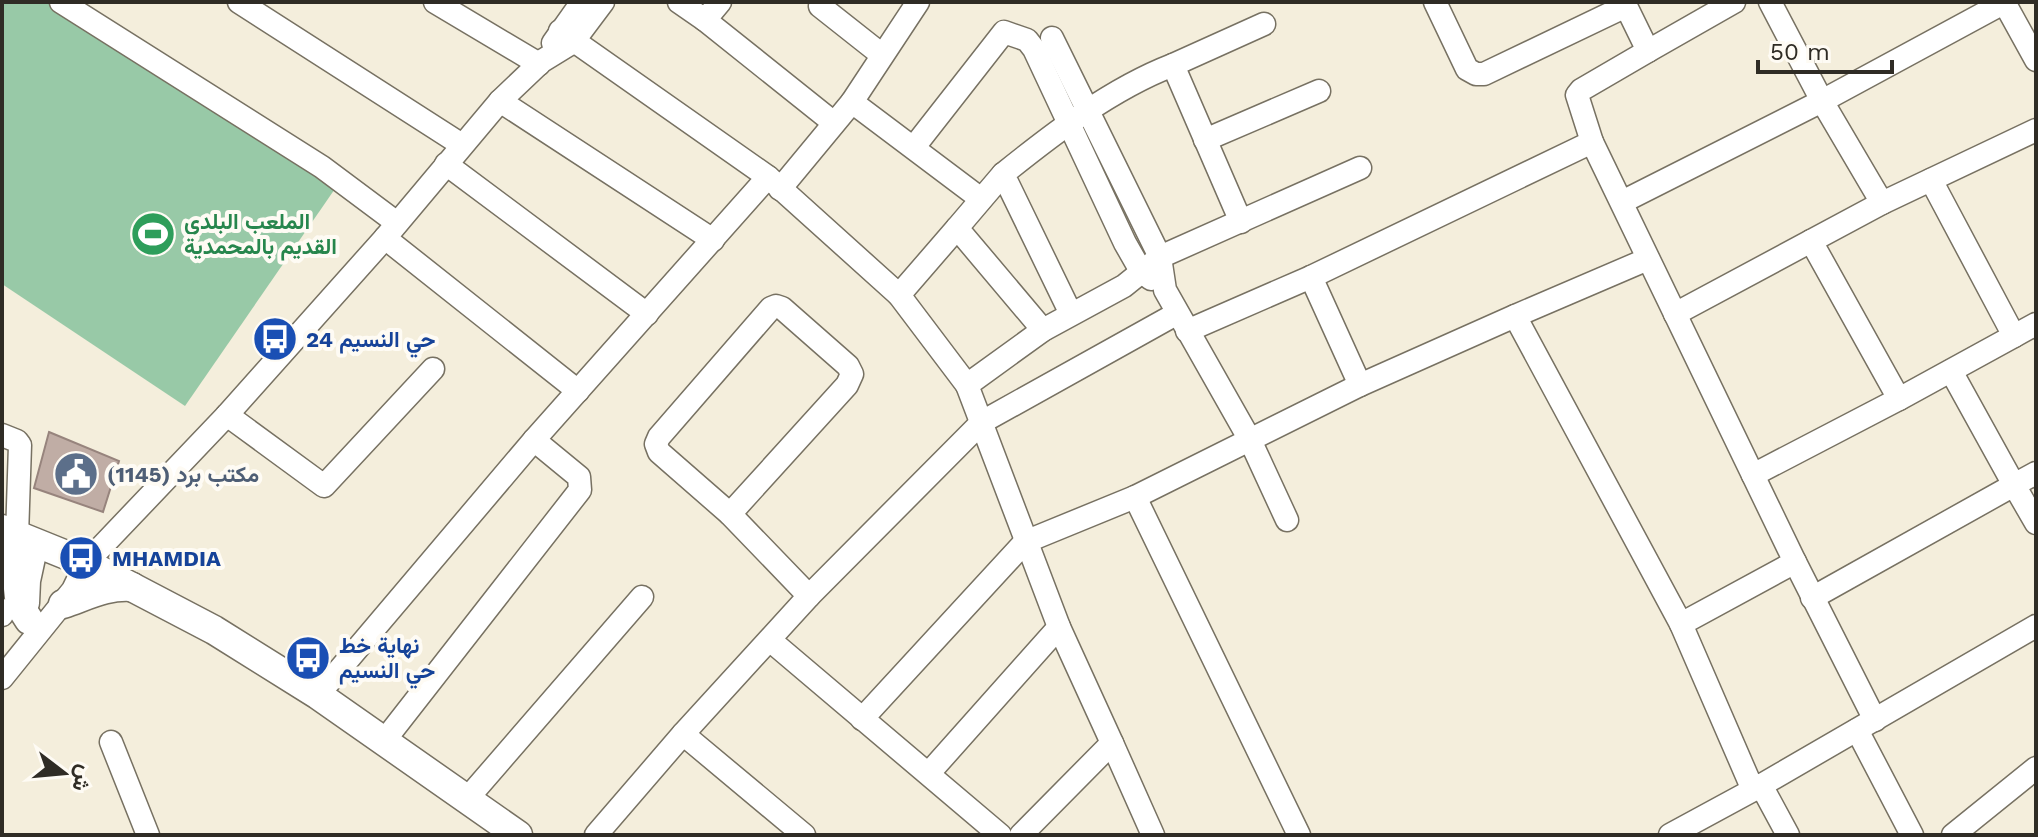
<svg xmlns="http://www.w3.org/2000/svg" width="2038" height="837" viewBox="0 0 2038 837" font-family="'Work Sans',Vazirmatn,sans-serif">
  <style>
    .green { fill: #98c9a7 }
    .building { fill: #c0ada5; stroke: #97847d; stroke-width: 2 }
    .lines { fill: none; stroke-linecap: round; stroke-linejoin: round }
    .minor-casing { stroke: #777162; stroke-width: 25 }
    .major-casing { stroke: #777162; stroke-width: 31 }
    .minor { stroke: #fff; stroke-width: 22 }
    .major { stroke: #fff; stroke-width: 28 }
    .labels { text-anchor: middle; stroke-width: 8; stroke-linejoin: round; paint-order: stroke }
    .leisure-label { font-size: 22px; font-weight: bold; fill: #27864d; stroke: #fefbf4; text-anchor: start }
    .transit-label { font-size: 22px; font-weight: bold; fill: #164399; stroke: #fefbf4; text-anchor: start }
    .service-label { font-size: 22px; font-weight: bold; fill: #4e5e75; stroke: #fefbf4; text-anchor: start }
  </style>
  <rect width="100%" height="100%" fill="#f4eedc"/>
  <!-- green -->
  <polygon class="green" points="2,2 56,2 339,183 185,406 2,284"/>
  <!-- building -->
  <polygon class="building" points="49,432 119,461 103,512 34,488"/>
  <g class="lines">
    <!-- minor casing -->
    <g class="minor-casing">
      <g id="minor">
        <polyline points="61,2 322,167 397,223"/>
        <polyline points="239,2 462,145"/>
        <polyline points="435,2 539,64"/>
        <polyline points="679,2 705,20 720,2"/>
        <polyline points="1435,2 1467,69 1476,74 1484,74 1626,6 1648,51 1581,90 1577,95 1592,142"/>
        <polyline points="1770,2 1822,101 1882,203"/>
        <polyline points="2004,2 2036,60"/>
        <polyline points="820,6 882,55"/>
        <polyline points="705,20 834,123"/>
        <polyline points="560,31 768,177 899,295 967,385"/>
        <polyline points="1052,38 1160,257 1165,290 1250,440 1287,520"/>
        <polyline points="553,43 582,2"/>
        <polyline points="1648,51 1734,2"/>
        <polyline points="1173,65 1264,24"/>
        <polyline points="500,101 713,240"/>
        <polyline points="852,102 918,2"/>
        <polyline points="1205,140 1319,91"/>
        <polyline points="914,147 1004,32 1027,40 1034,49 1125,243 1141,271 1151,279"/>
        <polyline points="446,164 647,314"/>
        <polyline points="1003,174 957,228 1043,330"/>
        <polyline points="780,189 852,102 981,199"/>
        <polyline points="1622,202 1822,101 2005,2"/>
        <polyline points="385,238 578,391"/>
        <polyline points="1811,241 1899,399 2014,336 1931,180"/>
        <polyline points="1311,277 1360,385"/>
        <polyline points="899,295 957,228"/>
        <polygon points="776,306 782,308 848,366 852,374 847,385 730,514 659,452 656,444 659,437 771,308"/>
        <path d="M1071,314L1003,174C1054,133 1111,89 1173,65L1241,222"/>
        <polyline points="1675,314 1882,203 2036,130"/>
        <polyline points="1515,316 1648,259"/>
        <polyline points="2014,336 2036,324"/>
        <polyline points="1951,371 2014,485 2036,473"/>
        <polyline points="227,415 324,486 433,369"/>
        <polyline points="2,435 17,441 20,445 17,536"/>
        <polyline points="1753,475 1899,399"/>
        <polyline points="1135,497 1299,835"/>
        <polyline points="730,514 809,596"/>
        <polyline points="1795,562 1875,720"/>
        <polyline points="1812,598 2014,485 2036,523"/>
        <polyline points="28,603 29,581 37,544"/>
        <polyline points="2,610 2,615"/>
        <polyline points="1681,624 1753,790"/>
        <polyline points="771,641 1000,835"/>
        <polyline points="2,678 73,590 86,563 227,415 385,238 500,101 542,61 573,42 603,2"/>
        <polyline points="318,695 534,440 768,177"/>
        <polyline points="862,719 1025,542 1135,497 1360,385 1515,316 1681,624 1795,562 1592,142 1311,277 1187,331"/>
        <polyline points="1857,730 1912,835"/>
        <polyline points="683,734 804,835"/>
        <polyline points="384,741 580,490 579,477 534,440"/>
        <polyline points="111,742 148,835"/>
        <polyline points="1112,743 1153,835"/>
        <polyline points="929,773 1059,627"/>
        <polyline points="1761,785 1788,835"/>
        <polyline points="467,799 642,597"/>
        <polyline points="596,835 683,734 809,596 982,422 1176,314"/>
        <polyline points="1021,835 1112,743 1059,627 967,385 1043,330 1124,286 1160,257 1360,168"/>
        <polyline points="1670,835 1753,790 2036,626"/>
        <polyline points="1953,835 2036,768"/>
      </g>
    </g>
    <!-- major casing -->
    <g class="major-casing">
      <g id="major">
        <polyline points="2,529 86,563 214,630 318,695 518,835"/>
        <polyline points="2,536 15,562 20,606 29,620"/>
        <path d="M63,604C87,596 107,585 132,587"/>
      </g>
    </g>
    <!-- minor -->
    <use href="#minor" class="minor"/>
    <!-- major -->
    <use href="#major" class="major"/>
  </g>
  <!-- icons -->
  <defs>
    <g id="stadium-disc" transform="scale(2.3)"><circle r="9.5" fill="#2e9e5b" stroke="#fefbf4"/><path d="M0-5a6.5 5 0 1 0 0 10a6.5 5 0 1 0 0-10ZM-3.5-1.8h7v3.6h-7Z" fill="#fff"/></g>
    <g id="bus-disc" transform="scale(2.3)"><circle r="9.5" fill="#1a4fb4" stroke="#fefbf4"/><path d="M-5-6H5V4H4V6H2V4H-2V6H-4V4H-5ZM-3.5-4V0h7V-4ZM-3.5 1.2v1.5H-2V1.2ZM2 1.2v1.5H3.5V1.2Z" fill="#fff"/></g>
    <g id="civic-disc" transform="scale(2.3)"><circle r="9.5" fill="#5c6f8a" stroke="#fefbf4"/><path d="M-.6-6.5H3V-4.5H.6V-3L4-1V1h2V6H-6V1h2V-1L-.6-3ZM-1.2 2.5V6h2.4V2.5Z" fill="#fff"/></g>
  </defs>
  <g fill-rule="evenodd">
    <use href="#stadium-disc" x="153" y="234"/>
    <use href="#bus-disc" x="275" y="339"/>
    <use href="#civic-disc" x="76" y="474"/>
    <use href="#bus-disc" x="81" y="558"/>
    <use href="#bus-disc" x="308" y="658"/>
  </g>
  <g class="labels">
    <!-- leisure labels -->
    <g class="leisure-label">
      <text x="184" y="229">الملعب البلدي<tspan x="184" dy="25">القديم بالمحمدية</tspan></text>
    </g>
    <!-- transit labels -->
    <g class="transit-label">
      <text x="306" y="347">حي النسيم 24</text>
      <text x="112" y="566">MHAMDIA</text>
      <text x="339" y="653">نهاية خط<tspan x="339" dy="25">حي النسيم</tspan></text>
    </g>
    <!-- service labels -->
    <g class="service-label">
      <text x="107" y="482">مكتب برد (1145)</text>
    </g>
  </g>
  <!-- border -->
  <rect width="2038" height="837" fill="none" stroke="#2f2c25" stroke-width="8"/>
  <!-- north arrow -->
  <g transform="translate(64 773) rotate(106)" stroke="#fefbf4" stroke-width="6" paint-order="stroke">
  <path d="M0-6L14 30L0 20L-14 30Z" fill="#2f2c25"/>
  <text y="-12" font-size="22" font-weight="bold" text-anchor="middle" fill="#2f2c25">ش</text>
  </g>
  <!-- scale -->
  <path d="M1758 60v12h134v-12" fill="none" stroke="#2f2c25" stroke-width="4"/>
  <text x="1770" y="60" font-size="24" fill="#2f2c25" stroke="#fefbf4" stroke-width="6" paint-order="stroke">50 m</text>
</svg>
